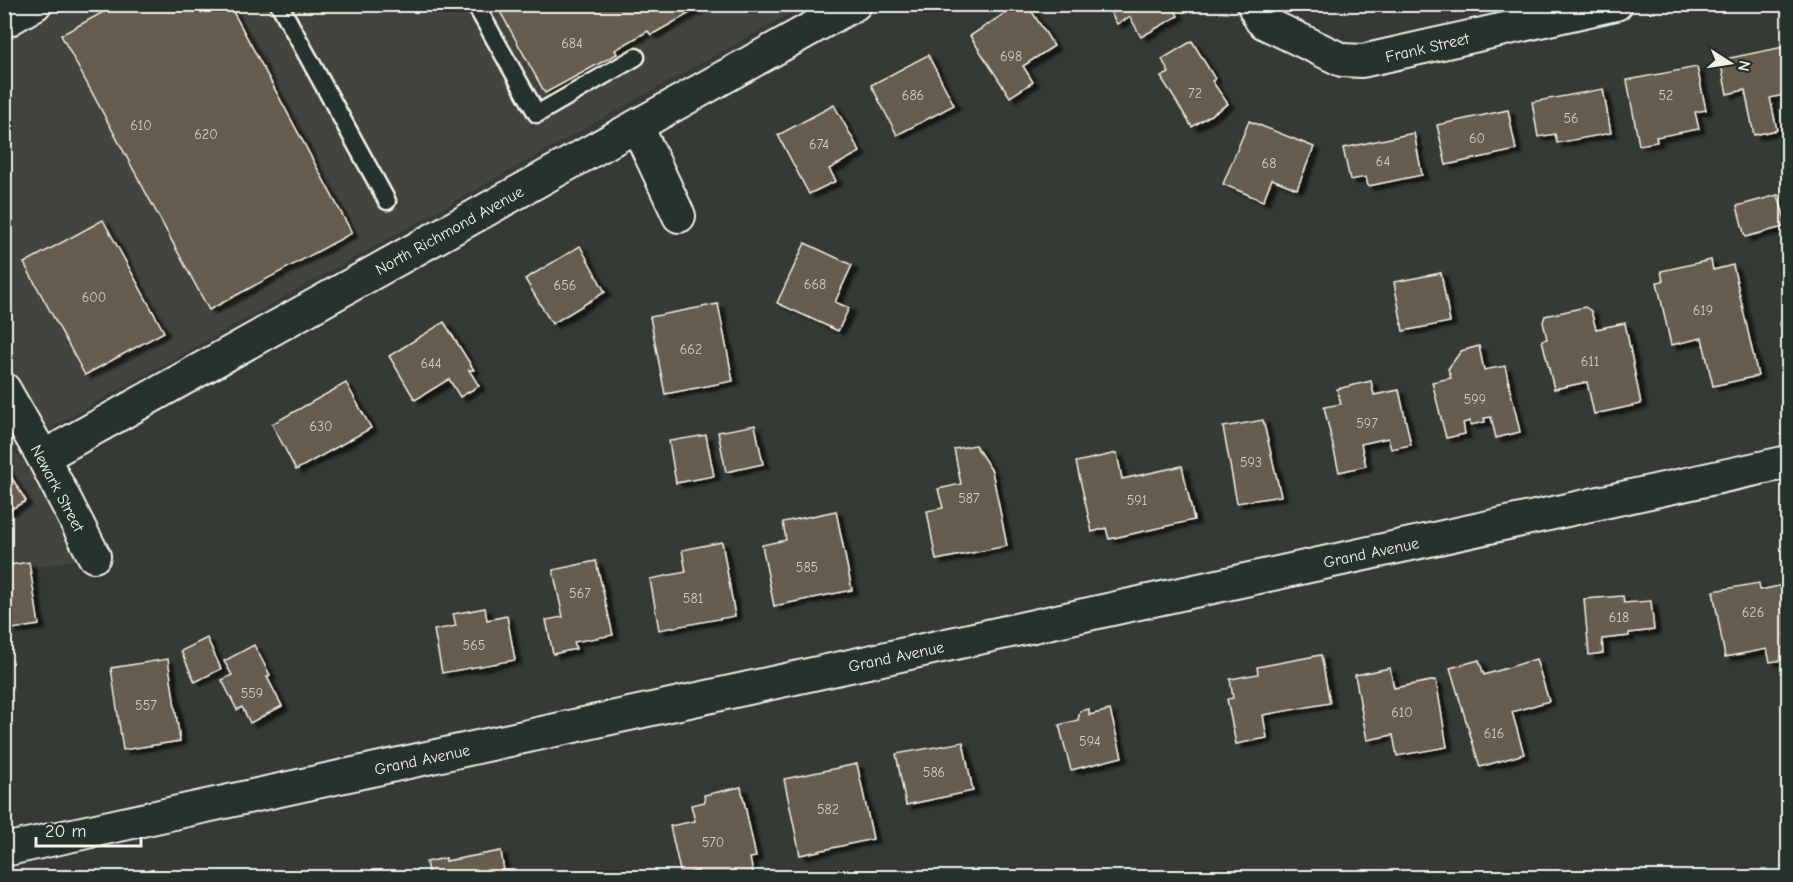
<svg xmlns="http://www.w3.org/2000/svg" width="1793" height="882" viewBox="0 0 1793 882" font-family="'Comic Neue',sans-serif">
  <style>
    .built { fill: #42453c }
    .building { fill: #665c50; stroke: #f4f1e8; stroke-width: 1.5; filter: url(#shadow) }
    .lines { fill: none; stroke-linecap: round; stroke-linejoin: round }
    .lane-casing { stroke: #f4f1e8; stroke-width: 21 }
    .street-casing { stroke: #f4f1e8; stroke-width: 36 }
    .lane { stroke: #26332d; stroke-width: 16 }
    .street { stroke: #26332d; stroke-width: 32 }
    .labels { text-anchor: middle; stroke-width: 5; stroke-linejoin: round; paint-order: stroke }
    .number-label { font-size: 14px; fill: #d0ccc2 }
    .street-label { font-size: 16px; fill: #f4f1e8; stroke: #26332d }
  </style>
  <defs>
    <filter id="shadow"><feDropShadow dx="6" dy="4" stdDeviation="1.5" flood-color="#0009"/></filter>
  </defs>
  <rect width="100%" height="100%" fill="#333b34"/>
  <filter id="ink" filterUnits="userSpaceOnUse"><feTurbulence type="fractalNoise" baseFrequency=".0167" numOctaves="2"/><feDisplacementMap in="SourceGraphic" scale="12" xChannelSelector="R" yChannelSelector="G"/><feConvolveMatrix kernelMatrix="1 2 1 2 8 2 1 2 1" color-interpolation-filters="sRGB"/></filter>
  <g filter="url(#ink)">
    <!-- built -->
    <polygon class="built" points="5,5 805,5 13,449 94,556 5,573"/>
    <!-- building -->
    <g class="building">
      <polygon points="118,4 229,4 352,233 209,310 61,35"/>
      <polygon points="496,4 706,4 651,35 648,31 615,50 617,54 545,93"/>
      <polygon points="1019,4 1027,4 1054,46 1023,66 1033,82 1010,97 970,36"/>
      <polygon points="1106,4 1172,4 1178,16 1141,37 1130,17 1117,24"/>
      <polygon points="1192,41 1215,79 1212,81 1228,104 1192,127 1161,77 1169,73 1162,59"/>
      <polygon points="1788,46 1788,94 1770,98 1777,130 1754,135 1745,90 1727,94 1720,60"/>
      <polygon points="928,55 954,105 897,135 871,85"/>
      <polygon points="1697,67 1706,110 1695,112 1699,129 1656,137 1657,142 1639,145 1627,80"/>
      <polygon points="1603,89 1611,133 1557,143 1555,134 1538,137 1532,102"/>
      <polygon points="834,105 860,152 829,169 836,181 809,194 778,135"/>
      <polygon points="1508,110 1516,150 1446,165 1437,125"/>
      <polygon points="1249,121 1314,147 1297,189 1272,179 1263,201 1223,184"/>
      <polygon points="1414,133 1422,175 1368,186 1366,177 1350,180 1343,148"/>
      <polygon points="1778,195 1787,226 1745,237 1737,206"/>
      <polygon points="103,220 164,332 85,375 24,263"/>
      <polygon points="805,243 852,265 835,302 849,308 838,331 777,303"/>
      <polygon points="580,246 605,292 552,324 525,279"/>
      <polygon points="1711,260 1713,270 1733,265 1758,376 1713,386 1702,338 1671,345 1657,282 1663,281 1661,271"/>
      <polygon points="1441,273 1450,322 1403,331 1394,282"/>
      <polygon points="718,304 733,381 665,394 650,317"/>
      <polygon points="1585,307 1591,311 1596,329 1625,323 1641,404 1594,414 1587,382 1554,389 1542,340 1547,339 1543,322 1545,316"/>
      <polygon points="1788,321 1788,361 1780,323"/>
      <polygon points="444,322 474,370 469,370 479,386 460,397 449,379 415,400 389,356"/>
      <polygon points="1479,346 1484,370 1505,366 1520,432 1496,438 1491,417 1484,418 1485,422 1470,425 1470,421 1463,423 1465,434 1446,438 1432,382 1451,378 1448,369 1461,351"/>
      <polygon points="1371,381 1374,395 1399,390 1411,445 1391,449 1388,438 1361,444 1366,466 1339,472 1324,407 1341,404 1337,389"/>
      <polygon points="346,383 371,428 296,470 272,424"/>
      <polygon points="1263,420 1281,496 1237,503 1223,427"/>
      <polygon points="755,425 763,464 726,472 718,432"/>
      <polygon points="706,435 714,476 676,483 669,441"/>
      <polygon points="975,445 992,471 1007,546 936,560 927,511 943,508 938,489 961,484 954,449"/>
      <polygon points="1117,453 1122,479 1182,466 1194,520 1109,539 1106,528 1092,532 1076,462"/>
      <polygon points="4,465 26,501 4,513"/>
      <polygon points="836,511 852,590 774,606 762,545 786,540 783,522"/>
      <polygon points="722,542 735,616 659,630 650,579 686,572 682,550"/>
      <polygon points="596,561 613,635 574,642 576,649 553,654 546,620 563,617 553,570"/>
      <polygon points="29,562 39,625 12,629 4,583 4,566"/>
      <polygon points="1759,583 1760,590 1788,584 1788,633 1786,633 1788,659 1770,662 1767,649 1725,657 1713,591"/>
      <polygon points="1623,596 1624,603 1651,601 1654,630 1629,633 1629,636 1602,639 1603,653 1589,655 1584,599"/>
      <polygon points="485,608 487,620 507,616 515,660 442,673 434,630 456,626 453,614"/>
      <polygon points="207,638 221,669 195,682 181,651"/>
      <polygon points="254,645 270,675 267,677 282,706 250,723 242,707 237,710 222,680 232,675 224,661"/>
      <polygon points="1321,655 1330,703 1263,715 1267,738 1236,744 1227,699 1233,698 1230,679 1258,674 1257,667"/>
      <polygon points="168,659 180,741 123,750 111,668"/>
      <polygon points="1536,659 1549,701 1512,712 1524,754 1480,767 1450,668 1479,660 1484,675"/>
      <polygon points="1390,668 1394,688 1436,680 1447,747 1397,756 1393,735 1367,740 1355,675"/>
      <polygon points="1089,709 1089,715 1110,710 1122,757 1071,770 1059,725 1078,720 1080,711"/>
      <polygon points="963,742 973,791 906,805 896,754"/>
      <polygon points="857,764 873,839 800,855 784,779"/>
      <polygon points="741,787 756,857 750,858 754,878 725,878 725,876 699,878 698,871 681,875 670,826 695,821 691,805 705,802 704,795"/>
      <polygon points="501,851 505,878 429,878 426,862 446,858 446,861"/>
    </g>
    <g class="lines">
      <!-- lane casing -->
      <g class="lane-casing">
        <g id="lane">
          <polyline points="279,4 387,201"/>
          <polyline points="475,4 537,114 636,57"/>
        </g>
      </g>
      <!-- street casing -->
      <g class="street-casing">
        <g id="street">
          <polyline points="1253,4 1261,20 1265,23 1342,60 1362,61 1616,4"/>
          <polyline points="4,22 35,4"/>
          <polyline points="637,126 679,216"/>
          <polyline points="4,389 43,457 94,556"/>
          <polyline points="43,457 855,4"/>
          <polyline points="4,850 1788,462"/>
        </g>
      </g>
      <!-- lane -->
      <use href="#lane" class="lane"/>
      <!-- street -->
      <use href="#street" class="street"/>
    </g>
  </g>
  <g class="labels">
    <!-- number labels -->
    <g class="number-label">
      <text x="572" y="48">684</text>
      <text x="1011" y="61">698</text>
      <text x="1195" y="98">72</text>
      <text x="913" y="100">686</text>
      <text x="1666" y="100">52</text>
      <text x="1571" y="123">56</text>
      <text x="141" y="130">610</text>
      <text x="206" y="139">620</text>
      <text x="1477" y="143">60</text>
      <text x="819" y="149">674</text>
      <text x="1383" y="166">64</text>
      <text x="1269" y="168">68</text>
      <text x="815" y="289">668</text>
      <text x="565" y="290">656</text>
      <text x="94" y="302">600</text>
      <text x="1703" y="315">619</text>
      <text x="691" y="354">662</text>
      <text x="1590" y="366">611</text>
      <text x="431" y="368">644</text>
      <text x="1475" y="404">599</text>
      <text x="1367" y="428">597</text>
      <text x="321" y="431">630</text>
      <text x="1251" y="467">593</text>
      <text x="969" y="503">587</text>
      <text x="1137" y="505">591</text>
      <text x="807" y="572">585</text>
      <text x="580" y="598">567</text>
      <text x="693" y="603">581</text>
      <text x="1753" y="617">626</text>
      <text x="1619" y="622">618</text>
      <text x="474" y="650">565</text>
      <text x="252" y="698">559</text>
      <text x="146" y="710">557</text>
      <text x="1402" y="717">610</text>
      <text x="1494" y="738">616</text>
      <text x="1090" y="746">594</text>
      <text x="934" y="777">586</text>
      <text x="828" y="814">582</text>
      <text x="713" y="847">570</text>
    </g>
    <!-- street labels -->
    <g class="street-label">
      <text transform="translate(1427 47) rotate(-13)" y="6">Frank Street</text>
      <text transform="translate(449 230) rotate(-29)" y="6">North Richmond Avenue</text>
      <text transform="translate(58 488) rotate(62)" y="6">Newark Street</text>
      <text transform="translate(1371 552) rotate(-12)" y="6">Grand Avenue</text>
      <text transform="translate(896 656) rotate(-12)" y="6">Grand Avenue</text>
      <text transform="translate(422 759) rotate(-12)" y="6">Grand Avenue</text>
    </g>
  </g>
  <!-- margin -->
  <rect width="1793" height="882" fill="none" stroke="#26332d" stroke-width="24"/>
  <rect x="12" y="12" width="1769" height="858" fill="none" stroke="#f4f1e8" stroke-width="2" filter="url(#ink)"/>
  <!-- north arrow -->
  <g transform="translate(1730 63) rotate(102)" stroke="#26332d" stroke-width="4.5" paint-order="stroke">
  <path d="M0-4.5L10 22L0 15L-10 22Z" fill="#f4f1e8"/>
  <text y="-9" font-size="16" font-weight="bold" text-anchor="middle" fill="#f4f1e8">N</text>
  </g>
  <!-- scale -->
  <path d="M36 837v9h105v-9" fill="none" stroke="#f4f1e8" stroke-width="3"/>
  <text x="45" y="837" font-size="18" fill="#f4f1e8" stroke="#26332d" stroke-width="4.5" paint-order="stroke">20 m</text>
</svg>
